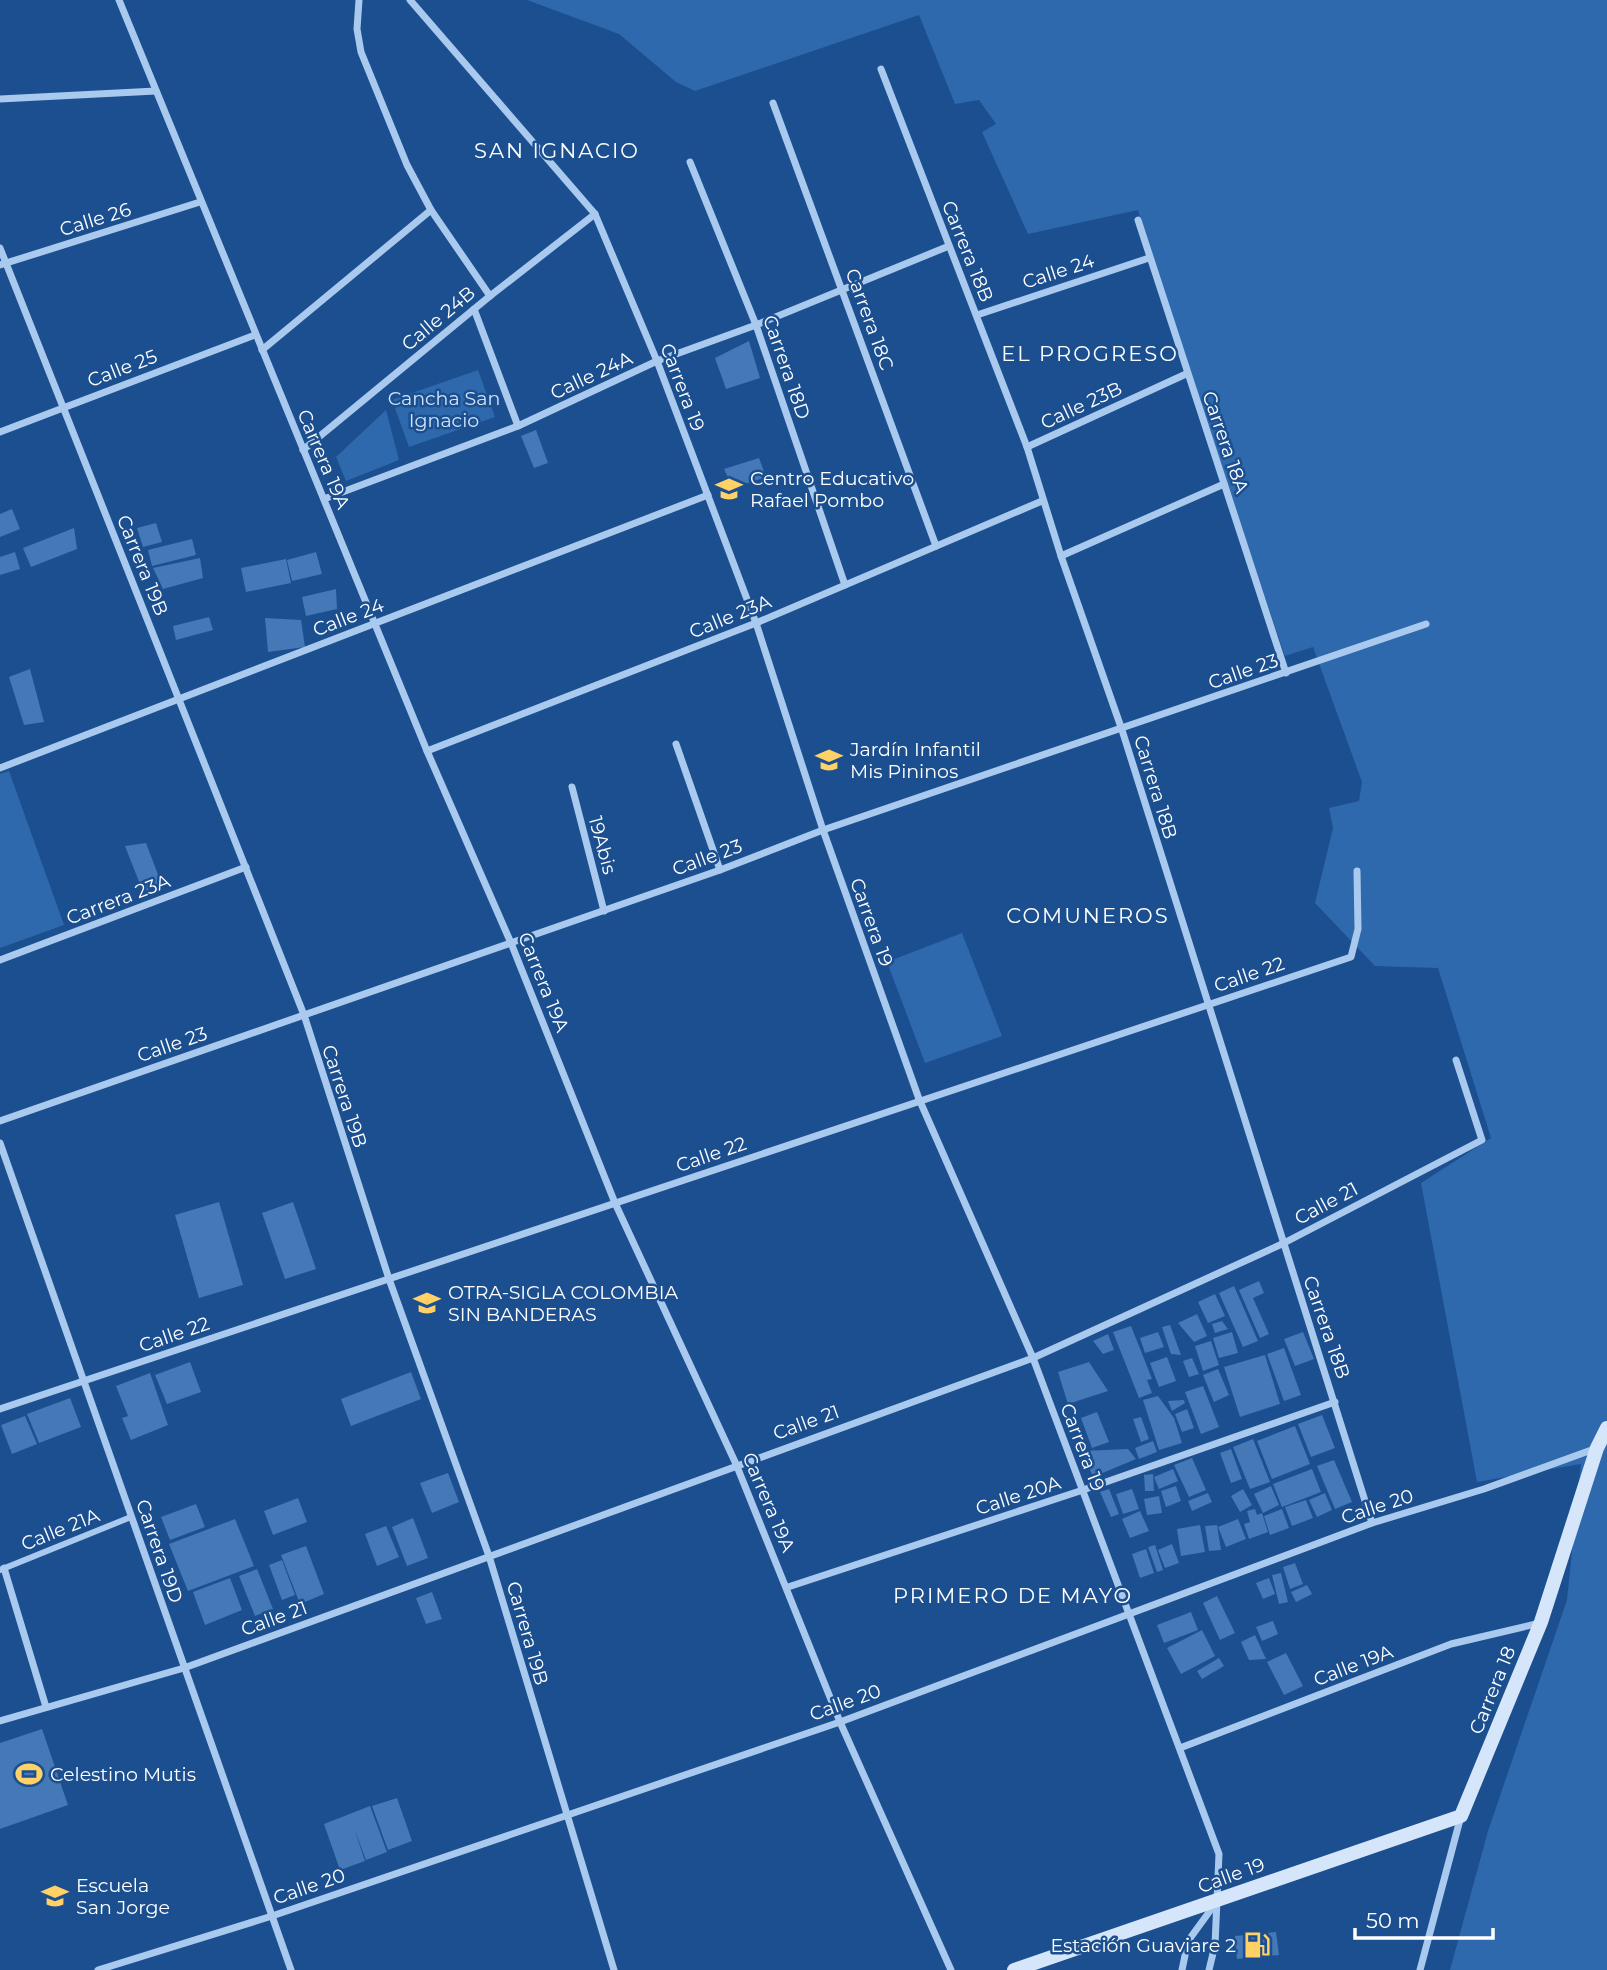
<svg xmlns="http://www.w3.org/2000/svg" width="1607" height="1970" viewBox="0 0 1607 1970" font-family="Montserrat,sans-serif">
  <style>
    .green { fill: #2e69ad }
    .building { fill: #4478b7 }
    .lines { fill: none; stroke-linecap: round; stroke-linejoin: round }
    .pedestrian { stroke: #a9c9ee; stroke-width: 6 }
    .minor { stroke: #a9c9ee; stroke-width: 7 }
    .secondary { stroke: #d6e6fa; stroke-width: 14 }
    .labels { text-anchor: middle; stroke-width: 5; stroke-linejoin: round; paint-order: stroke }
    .street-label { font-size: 19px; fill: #fff; stroke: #1b4f8f }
    .park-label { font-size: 19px; fill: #cfe3fa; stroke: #1b4f8f }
    .poi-label { font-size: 19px; fill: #fff; stroke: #1b4f8f; text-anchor: start }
    .neighbourhood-label { font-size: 21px; letter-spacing: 2px; fill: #fff; stroke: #1b4f8f }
  </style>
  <rect width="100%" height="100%" fill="#1b4f8f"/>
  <!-- green -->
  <g class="green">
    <polygon points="527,0 1607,0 1607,1970 1450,1970 1488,1831 1567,1600 1581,1464 1477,1482 1421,1183 1491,1138 1438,968 1375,966 1315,903 1333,828 1329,808 1359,801 1362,782 1313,647 1285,656 1156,276 1138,210 1028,234 982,132 996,124 979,100 955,104 919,15 695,91 676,82 619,34"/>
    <polygon points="478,370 495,417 409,447 392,400"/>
    <polygon points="386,410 399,460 346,481 336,457"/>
    <polygon points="9,771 64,925 0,948 0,774"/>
    <polygon points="962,933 1002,1036 925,1063 887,962"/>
  </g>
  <!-- building -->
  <g class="building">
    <polygon points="749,341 760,378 726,389 715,358"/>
    <polygon points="536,430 548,463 534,468 521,436"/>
    <polygon points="759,458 766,477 733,488 724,469"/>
    <polygon points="12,509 20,529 0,537 0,514"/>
    <polygon points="156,523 162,542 143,547 137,528"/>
    <polygon points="74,528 77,549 31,567 23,548"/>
    <polygon points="192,539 196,555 152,566 148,550"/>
    <polygon points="15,552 20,569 0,575 0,557"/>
    <polygon points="316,552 322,574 292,581 287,560"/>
    <polygon points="200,558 203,578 163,589 153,568"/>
    <polygon points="286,559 291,583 246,592 241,568"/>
    <polygon points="336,589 337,609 306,616 302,597"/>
    <polygon points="209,617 213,630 176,640 173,626"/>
    <polygon points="265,618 301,620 305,647 268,652"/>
    <polygon points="30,669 44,722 24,725 9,677"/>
    <polygon points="146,843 162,885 143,892 125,846"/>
    <polygon points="219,1202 243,1285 199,1298 175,1215"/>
    <polygon points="293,1202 316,1269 285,1279 262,1213"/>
    <polygon points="1259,1281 1264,1293 1253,1298 1269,1334 1260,1338 1239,1290"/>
    <polygon points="1234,1286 1258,1341 1243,1347 1219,1293"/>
    <polygon points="1215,1294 1225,1316 1208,1323 1198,1302"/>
    <polygon points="1197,1314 1207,1336 1194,1342 1178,1323"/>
    <polygon points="1222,1321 1228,1329 1215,1333 1212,1324"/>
    <polygon points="1170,1325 1181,1355 1171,1354 1162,1327"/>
    <polygon points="1131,1326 1152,1379 1147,1380 1152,1393 1139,1398 1113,1332"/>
    <polygon points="1158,1332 1164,1347 1145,1353 1140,1338"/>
    <polygon points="1232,1332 1238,1353 1219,1358 1213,1338"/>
    <polygon points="1303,1332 1314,1359 1295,1366 1284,1339"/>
    <polygon points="1108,1334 1114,1350 1103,1354 1093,1341"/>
    <polygon points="1211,1341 1219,1365 1203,1371 1195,1346"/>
    <polygon points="1284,1348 1301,1395 1284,1401 1267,1354"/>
    <polygon points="1265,1355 1280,1404 1240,1417 1224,1367"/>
    <polygon points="1167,1357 1176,1381 1159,1387 1150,1363"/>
    <polygon points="1192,1358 1199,1374 1189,1377 1183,1361"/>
    <polygon points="190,1362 201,1392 167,1404 155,1375"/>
    <polygon points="1089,1362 1108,1391 1068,1404 1058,1372"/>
    <polygon points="1218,1369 1229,1395 1214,1402 1203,1375"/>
    <polygon points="411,1372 421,1399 351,1426 341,1399"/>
    <polygon points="150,1373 168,1425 131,1440 122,1418 128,1416 116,1386"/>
    <polygon points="1203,1386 1219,1427 1201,1434 1185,1392"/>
    <polygon points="1158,1396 1174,1418 1182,1443 1159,1450 1143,1400"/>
    <polygon points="70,1398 81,1427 39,1443 27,1414"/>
    <polygon points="1184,1400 1185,1403 1172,1411 1168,1401"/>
    <polygon points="1187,1409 1194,1428 1182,1432 1175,1414"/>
    <polygon points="1097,1412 1109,1442 1092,1448 1081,1418"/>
    <polygon points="1322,1415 1335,1448 1311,1457 1298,1424"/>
    <polygon points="25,1416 37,1444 12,1454 1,1425"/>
    <polygon points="1141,1417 1149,1439 1141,1442 1133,1419"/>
    <polygon points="1295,1426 1310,1464 1272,1479 1257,1441"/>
    <polygon points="1253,1439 1270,1482 1250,1489 1233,1447"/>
    <polygon points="1153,1441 1157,1452 1139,1459 1135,1448"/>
    <polygon points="1128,1449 1136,1459 1093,1477 1082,1451"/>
    <polygon points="1231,1449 1242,1479 1231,1483 1220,1453"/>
    <polygon points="1192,1458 1206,1490 1189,1497 1174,1465"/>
    <polygon points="1334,1460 1352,1502 1335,1509 1317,1466"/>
    <polygon points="1173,1469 1178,1481 1159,1489 1154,1477"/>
    <polygon points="1312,1469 1321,1492 1282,1507 1273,1484"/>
    <polygon points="448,1473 459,1502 432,1513 420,1483"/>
    <polygon points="1153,1474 1154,1491 1145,1491 1144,1475"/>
    <polygon points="1176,1486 1181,1501 1166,1507 1161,1491"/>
    <polygon points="1271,1486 1279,1505 1263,1513 1254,1494"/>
    <polygon points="1109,1489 1119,1514 1111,1517 1100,1492"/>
    <polygon points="1132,1489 1139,1509 1123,1514 1116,1494"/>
    <polygon points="1243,1489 1252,1505 1240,1512 1231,1496"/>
    <polygon points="1208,1493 1212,1502 1192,1511 1188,1501"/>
    <polygon points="1325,1493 1332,1510 1317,1517 1309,1500"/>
    <polygon points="1159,1496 1162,1513 1147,1515 1144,1499"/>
    <polygon points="298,1498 307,1522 273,1535 264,1511"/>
    <polygon points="1306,1500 1313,1518 1292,1526 1285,1507"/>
    <polygon points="196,1504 205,1527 170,1540 161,1517"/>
    <polygon points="1255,1509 1257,1515 1262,1513 1268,1532 1249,1539 1244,1524 1250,1522 1247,1511"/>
    <polygon points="1282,1509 1289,1528 1270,1535 1264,1516"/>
    <polygon points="1140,1511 1149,1531 1130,1538 1122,1519"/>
    <polygon points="413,1518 428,1558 407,1566 392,1527"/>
    <polygon points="235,1519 254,1566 188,1591 169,1544"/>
    <polygon points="1238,1519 1246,1539 1226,1547 1218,1527"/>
    <polygon points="1200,1525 1205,1552 1181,1556 1177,1529"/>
    <polygon points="1217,1525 1221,1550 1209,1551 1205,1526"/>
    <polygon points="386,1526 399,1557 377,1566 365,1534"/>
    <polygon points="1172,1544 1179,1563 1165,1568 1158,1550"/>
    <polygon points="1155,1545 1163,1570 1157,1572 1148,1547"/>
    <polygon points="306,1546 324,1594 300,1604 281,1555"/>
    <polygon points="1146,1549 1154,1573 1140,1578 1132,1554"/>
    <polygon points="282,1560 295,1595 282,1600 269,1565"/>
    <polygon points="1295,1563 1303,1584 1290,1589 1283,1567"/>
    <polygon points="257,1569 273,1609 255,1616 239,1576"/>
    <polygon points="1281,1573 1288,1602 1279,1604 1272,1575"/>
    <polygon points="230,1578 242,1610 205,1625 193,1592"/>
    <polygon points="1269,1578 1275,1594 1263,1599 1256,1583"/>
    <polygon points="1307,1585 1312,1594 1296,1602 1291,1592"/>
    <polygon points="432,1592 442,1619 426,1624 416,1598"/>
    <polygon points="1217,1596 1235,1633 1220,1640 1203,1603"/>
    <polygon points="1191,1612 1198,1630 1164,1643 1157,1625"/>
    <polygon points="1273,1621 1278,1634 1262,1641 1256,1627"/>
    <polygon points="1202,1630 1215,1656 1181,1674 1167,1648"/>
    <polygon points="1255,1635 1266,1659 1249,1660 1241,1642"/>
    <polygon points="1286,1653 1303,1686 1284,1695 1267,1662"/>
    <polygon points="1219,1658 1224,1666 1202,1679 1197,1671"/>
    <polygon points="42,1729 68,1805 0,1829 0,1743"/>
    <polygon points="397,1798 412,1841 388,1850 372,1806"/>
    <polygon points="370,1806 387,1852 366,1860 354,1828 365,1861 340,1870 324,1824"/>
    <polygon points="1276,1932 1279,1955 1237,1959 1235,1936"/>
  </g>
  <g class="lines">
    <!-- pedestrian -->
    <polyline class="pedestrian" points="0,1570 131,1517"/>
    <!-- minor -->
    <g class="minor">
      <polyline points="119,0 427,751 511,943 615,1203 736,1464 840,1722 951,1970"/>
      <polyline points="359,0 357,29 361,52 407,165 431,210 490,296"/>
      <polyline points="410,0 595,214 657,361 756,623 823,830 919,1099 1033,1358 1219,1854 1215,1945 1209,1970"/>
      <polyline points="881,69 1027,447 1061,556 1122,730 1372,1523"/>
      <polyline points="0,99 156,91"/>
      <polyline points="773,103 936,546"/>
      <polyline points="690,162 756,325 845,585"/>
      <polyline points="1138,220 1286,673"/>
      <polyline points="0,248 304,1015 389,1279 489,1556 614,1970"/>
      <polyline points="0,265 200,202"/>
      <polyline points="474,309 518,426"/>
      <polyline points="977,315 1149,258"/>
      <polyline points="262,350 431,210"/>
      <polyline points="0,432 255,335"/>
      <polyline points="1027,447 1186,374"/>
      <polyline points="303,450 490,296 595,214"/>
      <polyline points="324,499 518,426 657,361 756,325 949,246"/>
      <polyline points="1061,556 1224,484"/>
      <polyline points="676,744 720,870"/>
      <polyline points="427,751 756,623 1042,501"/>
      <polyline points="0,768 708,495"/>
      <polyline points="572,787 604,911"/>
      <polyline points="0,960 246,867"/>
      <polyline points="0,1121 720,870 823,830 1426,624"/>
      <polyline points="0,1143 291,1970"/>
      <polyline points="0,1409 1351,957 1358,929 1357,871"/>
      <polyline points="4,1568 46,1707"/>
      <polyline points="788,1587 1083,1490 1335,1402"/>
      <polyline points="0,1721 184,1668 1033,1358 1282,1244 1482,1140 1456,1060"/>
      <polyline points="1180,1748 1451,1644 1540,1623"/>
      <polyline points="98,1970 272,1916 840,1722 1372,1523 1484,1489 1597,1448"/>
      <polyline points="1182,1970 1188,1941 1215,1904"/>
      <polyline points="1420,1970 1461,1816"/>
    </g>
    <!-- secondary -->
    <polyline class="secondary" points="1014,1970 1461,1816 1541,1622 1597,1448 1607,1428"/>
  </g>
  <!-- icons -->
  <defs>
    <g id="school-bare" transform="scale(2.1)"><path d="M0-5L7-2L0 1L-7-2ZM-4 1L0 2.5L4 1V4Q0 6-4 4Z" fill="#ffd166" stroke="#1b4f8f" stroke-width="2.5" paint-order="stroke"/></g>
    <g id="stadium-bare" transform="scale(2.1)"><path d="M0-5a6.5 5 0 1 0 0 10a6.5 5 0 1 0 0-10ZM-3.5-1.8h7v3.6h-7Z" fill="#ffd166" stroke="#1b4f8f" stroke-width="2.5" paint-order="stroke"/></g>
    <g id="fuel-bare" transform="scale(2.1)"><path d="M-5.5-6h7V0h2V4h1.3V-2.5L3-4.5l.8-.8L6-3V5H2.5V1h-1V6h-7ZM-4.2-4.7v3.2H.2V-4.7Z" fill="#ffd166" stroke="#1b4f8f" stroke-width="2.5" paint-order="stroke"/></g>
  </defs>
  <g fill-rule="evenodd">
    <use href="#school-bare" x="729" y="489"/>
    <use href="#school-bare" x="829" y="760"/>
    <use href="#school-bare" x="427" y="1303"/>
    <use href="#stadium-bare" x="29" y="1774"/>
    <use href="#school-bare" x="55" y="1896"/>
    <use href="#fuel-bare" x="1257" y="1945"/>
  </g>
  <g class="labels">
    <!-- street labels -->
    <g class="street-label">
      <text transform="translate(95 219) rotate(-17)" y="7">Calle 26</text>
      <text transform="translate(968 251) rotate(68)" y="7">Carrera 18B</text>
      <text transform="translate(1058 271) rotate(-18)" y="7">Calle 24</text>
      <text transform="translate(438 318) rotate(-40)" y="7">Calle 24B</text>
      <text transform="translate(870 319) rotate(70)" y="7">Carrera 18C</text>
      <text transform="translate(787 367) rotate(71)" y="7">Carrera 18D</text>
      <text transform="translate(122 368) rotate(-21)" y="7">Calle 25</text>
      <text transform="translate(591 375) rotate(-25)" y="7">Calle 24A</text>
      <text transform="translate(683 387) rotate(69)" y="7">Carrera 19</text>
      <text transform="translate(1081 405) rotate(-25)" y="7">Calle 23B</text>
      <text transform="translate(1226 442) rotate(71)" y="7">Carrera 18A</text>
      <text transform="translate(324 459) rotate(67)" y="7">Carrera 19A</text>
      <text transform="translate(143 565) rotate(68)" y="7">Carrera 19B</text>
      <text transform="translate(730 616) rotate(-22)" y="7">Calle 23A</text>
      <text transform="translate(348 617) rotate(-21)" y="7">Calle 24</text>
      <text transform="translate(1243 671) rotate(-19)" y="7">Calle 23</text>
      <text transform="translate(1156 787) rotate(73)" y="7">Carrera 18B</text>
      <text transform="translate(603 845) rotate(75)" y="7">19Abis</text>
      <text transform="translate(707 857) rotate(-20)" y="7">Calle 23</text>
      <text transform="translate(118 899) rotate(-21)" y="7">Carrera 23A</text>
      <text transform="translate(872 922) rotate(70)" y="7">Carrera 19</text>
      <text transform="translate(1249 974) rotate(-19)" y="7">Calle 22</text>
      <text transform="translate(544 982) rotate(68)" y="7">Carrera 19A</text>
      <text transform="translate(172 1044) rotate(-19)" y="7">Calle 23</text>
      <text transform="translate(345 1096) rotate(72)" y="7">Carrera 19B</text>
      <text transform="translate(711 1154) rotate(-19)" y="7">Calle 22</text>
      <text transform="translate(1326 1203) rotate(-28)" y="7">Calle 21</text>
      <text transform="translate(1327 1327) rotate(71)" y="7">Carrera 18B</text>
      <text transform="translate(174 1334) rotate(-19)" y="7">Calle 22</text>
      <text transform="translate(806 1422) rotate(-20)" y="7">Calle 21</text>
      <text transform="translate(1083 1447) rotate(69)" y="7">Carrera 19</text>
      <text transform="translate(1018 1495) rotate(-18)" y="7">Calle 20A</text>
      <text transform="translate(769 1502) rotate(67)" y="7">Carrera 19A</text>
      <text transform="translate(1377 1506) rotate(-18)" y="7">Calle 20</text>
      <text transform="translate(60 1529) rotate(-22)" y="7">Calle 21A</text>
      <text transform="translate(160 1551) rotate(71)" y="7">Carrera 19D</text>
      <text transform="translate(274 1618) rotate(-20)" y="7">Calle 21</text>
      <text transform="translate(528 1633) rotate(74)" y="7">Carrera 19B</text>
      <text transform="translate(1353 1665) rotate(-21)" y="7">Calle 19A</text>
      <text transform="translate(1492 1690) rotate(-68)" y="7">Carrera 18</text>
      <text transform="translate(845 1702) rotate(-20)" y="7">Calle 20</text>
      <text transform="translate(1231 1875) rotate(-20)" y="7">Calle 19</text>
      <text transform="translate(309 1886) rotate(-19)" y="7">Calle 20</text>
    </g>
    <!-- park labels -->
    <g class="park-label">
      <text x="444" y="405">Cancha San<tspan x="444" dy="22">Ignacio</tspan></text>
    </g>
    <!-- poi labels -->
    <g class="poi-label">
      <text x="750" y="485">Centro Educativo<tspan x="750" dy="22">Rafael Pombo</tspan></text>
      <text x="850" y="756">Jardín Infantil<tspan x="850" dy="22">Mis Pininos</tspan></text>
      <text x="448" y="1299">OTRA-SIGLA COLOMBIA<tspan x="448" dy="22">SIN BANDERAS</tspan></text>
      <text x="50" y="1781">Celestino Mutis</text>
      <text x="76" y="1892">Escuela<tspan x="76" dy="22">San Jorge</tspan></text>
      <text x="1236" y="1952" text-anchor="end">Estación Guaviare 2</text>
    </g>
    <!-- neighbourhood labels -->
    <g class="neighbourhood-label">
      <text x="557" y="158">SAN IGNACIO</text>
      <text x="1090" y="361">EL PROGRESO</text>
      <text x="1088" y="923">COMUNEROS</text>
      <text x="1013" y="1603">PRIMERO DE MAYO</text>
    </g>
  </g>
  <!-- scale -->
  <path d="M1355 1928v10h138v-10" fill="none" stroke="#ffffff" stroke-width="3.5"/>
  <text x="1366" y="1928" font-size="21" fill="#ffffff" stroke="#1b4f8f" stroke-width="5" paint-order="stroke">50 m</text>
</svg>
